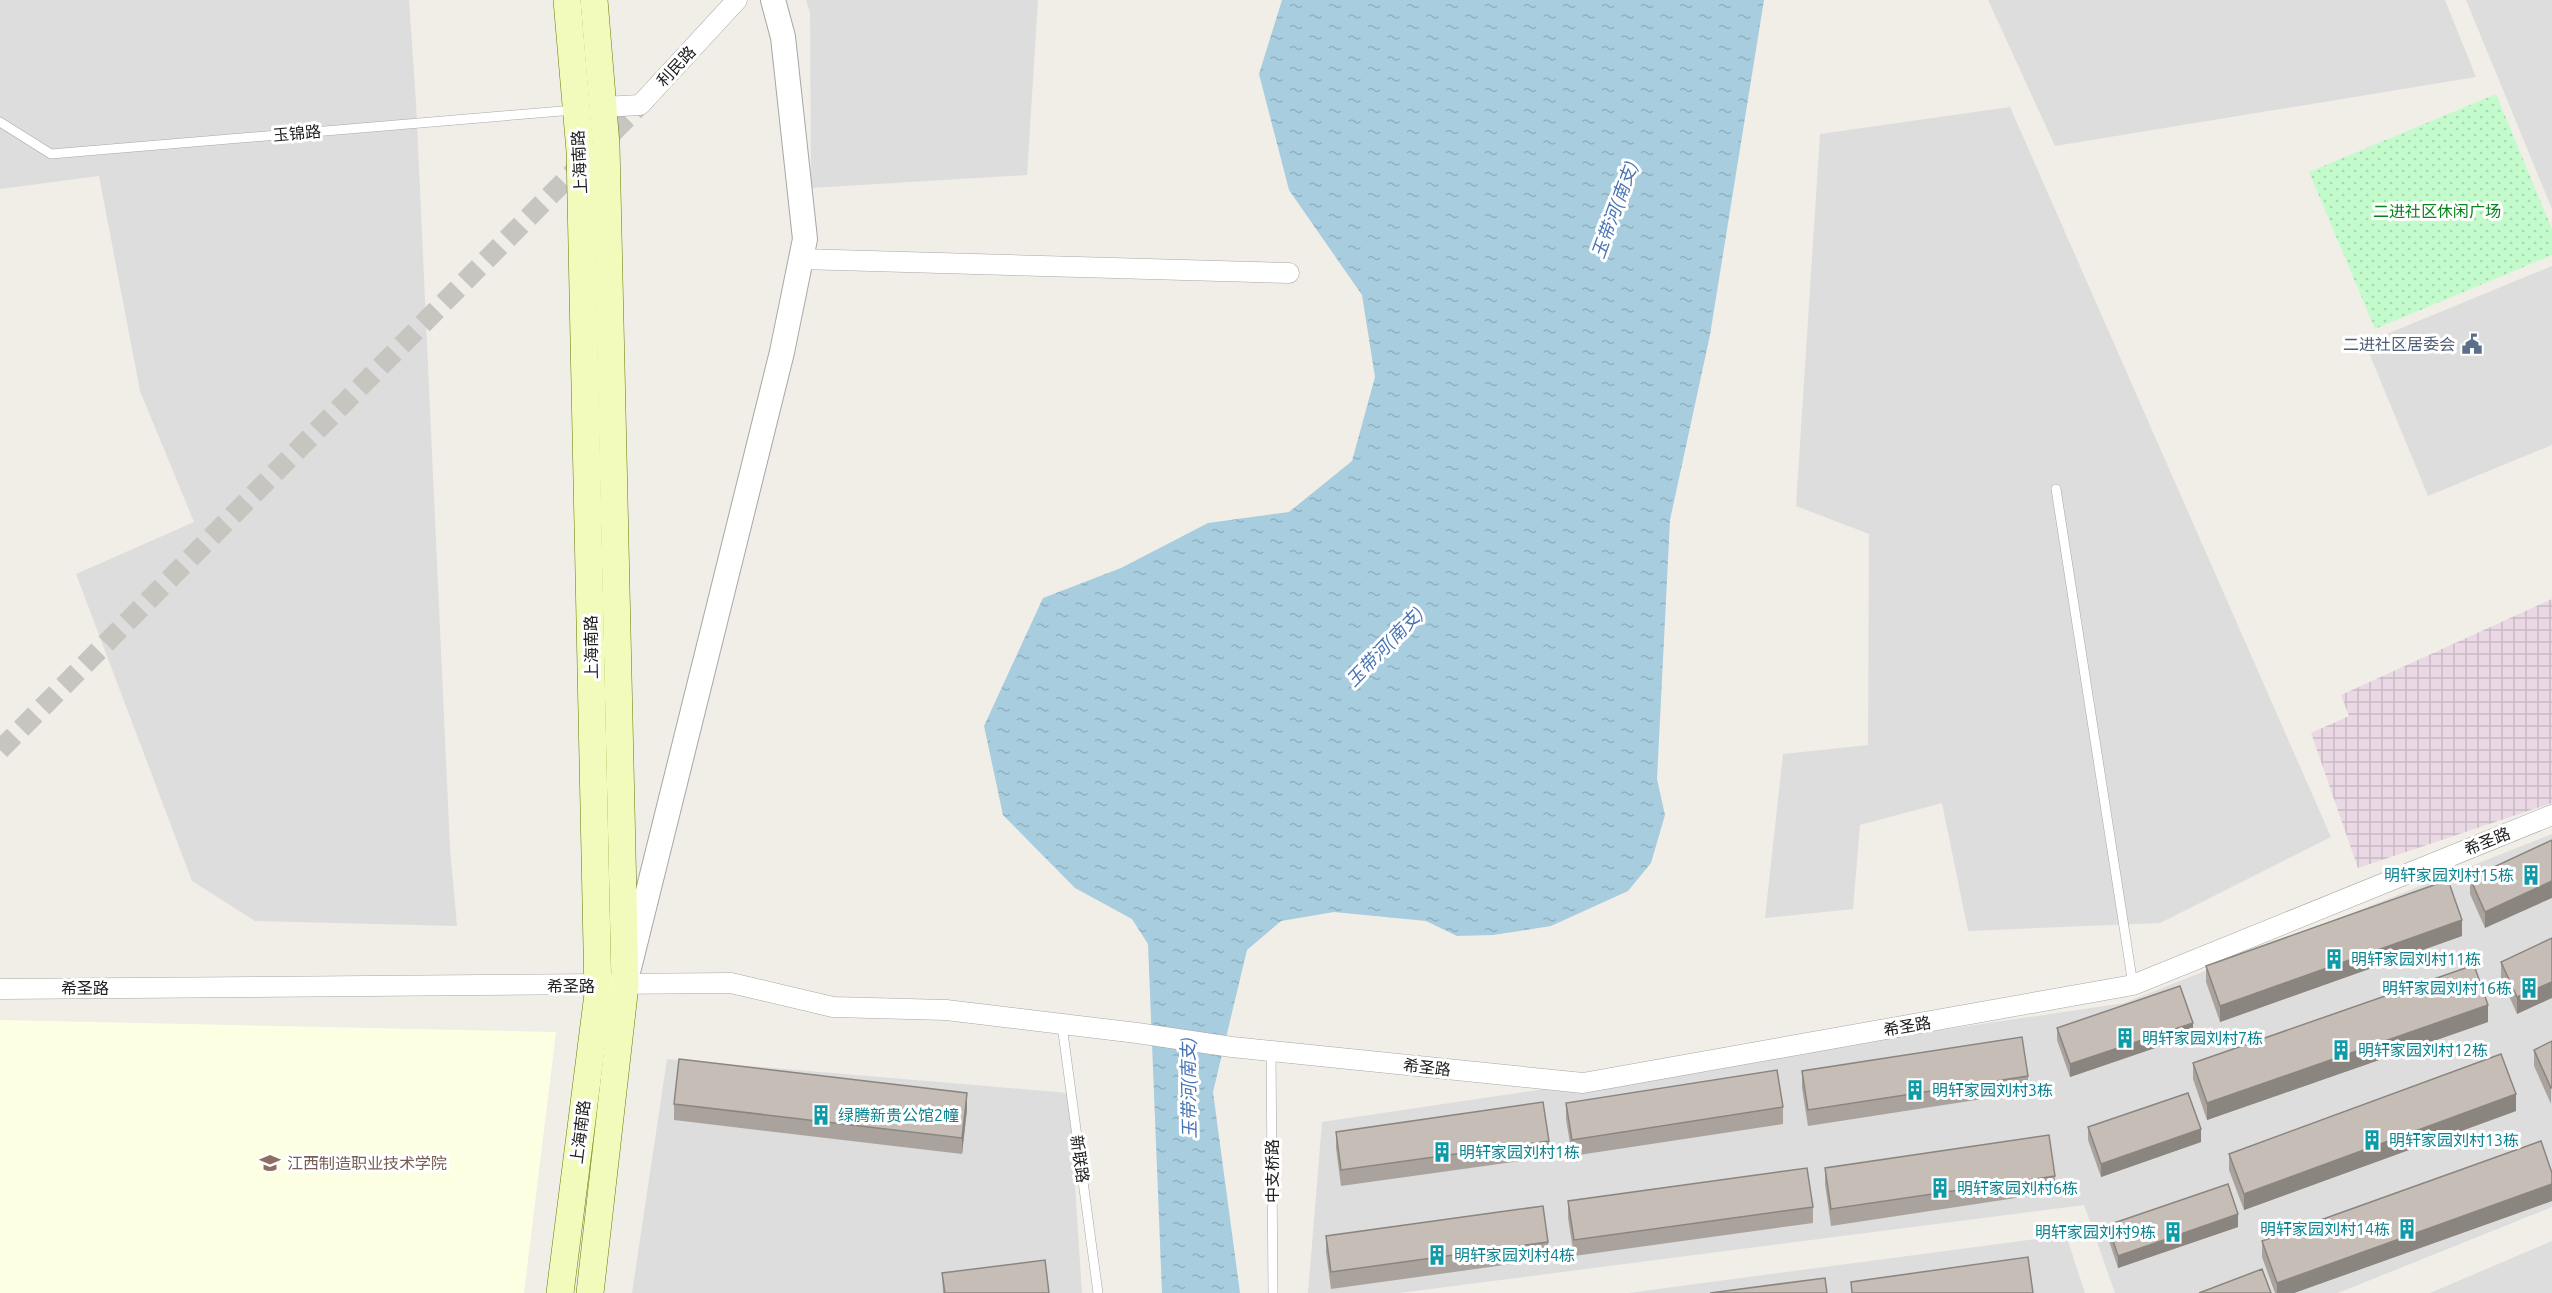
<svg xmlns="http://www.w3.org/2000/svg" width="2552" height="1293" viewBox="0 0 2552 1293" font-family="Ubuntu,'Noto Sans SC',sans-serif">
  <style>
    .residential { fill: #dedddd }
    .industrial { fill: url(#industrial-grid) }
    .education { fill: #fcffe2 }
    .park { fill: url(#park-dots) }
    .water { fill: url(#water-ripples) }
    .lines { fill: none; stroke-linecap: round; stroke-linejoin: round }
    .minor-tunnel { stroke: #c7c5bf; stroke-width: 20; stroke-dasharray: 20 10; stroke-linecap: butt }
    .service-casing { stroke: #a7a7a7; stroke-width: 10 }
    .minor-casing { stroke: #a7a7a7; stroke-width: 21 }
    .tertiary-casing { stroke: #a7a7a7; stroke-width: 26 }
    .secondary-casing { stroke: #647c03; stroke-width: 28 }
    .service { stroke: #fff; stroke-width: 9 }
    .minor { stroke: #fff; stroke-width: 20 }
    .tertiary { stroke: #fff; stroke-width: 24 }
    .secondary { stroke: #f2fbbb; stroke-width: 27 }
    .wall { fill: #aaa39d }
    .shaded-wall { fill: #8b857f }
    .building { fill: #c6beb6; stroke: #8b857f; stroke-width: 1.5 }
    .labels { text-anchor: middle; stroke-width: 6; stroke-linejoin: round; paint-order: stroke }
    .street-label { font-size: 16px; fill: #202020; stroke: #fff }
    .park-label { font-size: 16px; fill: #0a831e; stroke: #fff }
    .service-label { font-size: 16px; fill: #4e5e75; stroke: #fff; text-anchor: end }
    .culture-label { font-size: 16px; fill: #0d838f; stroke: #fff; text-anchor: start }
    .education-label { font-size: 16px; fill: #785e54; stroke: #fff; text-anchor: start }
    .water-label { font-size: 18px; font-style: italic; fill: #4a75b3; stroke: #fff }
  </style>
  <defs>
    <pattern id="industrial-grid" width="8" height="8" patternUnits="userSpaceOnUse" patternTransform="scale(1.5)"><rect width="8" height="8" fill="#ead9e5"/><path d="M0 4h8M4 0v8" fill="none" stroke="#c8bac4"/></pattern>
    <pattern id="park-dots" width="8" height="8" patternUnits="userSpaceOnUse" patternTransform="scale(1.5)"><rect width="8" height="8" fill="#c4fbcd"/><path d="M2 2h.1M6 6h.1" fill="none" stroke="#a8d7b0" stroke-width="1.8" stroke-linecap="round"/></pattern>
    <pattern id="water-ripples" width="26" height="14" patternUnits="userSpaceOnUse" patternTransform="scale(1.5)"><rect width="26" height="14" fill="#a7cddf"/><path d="M2 4q2-2 4 0t4 0M15 11q2-2 4 0t4 0" fill="none" stroke="#8fb0bf"/></pattern>
  </defs>
  <rect width="100%" height="100%" fill="#f1eee7"/>
  <!-- residential -->
  <g class="residential">
    <polygon points="0,0 409,0 416,102 450,848 457,926 255,921 192,881 76,574 194,522 140,391 99,176 0,189"/>
    <polygon points="806,0 1038,0 1027,175 811,188 810,13"/>
    <polygon points="1988,0 2445,0 2476,77 2055,146"/>
    <polygon points="2466,0 2552,0 2552,209"/>
    <polygon points="2010,107 2331,837 2160,923 1968,931 1942,803 1860,825 1853,909 1765,918 1783,754 1868,745 1869,534 1796,506 1820,134"/>
    <polygon points="2552,266 2552,445 2428,496 2365,343"/>
    <polygon points="2552,834 2552,1207 2338,1293 2115,1293 2084,1205 1399,1293 1308,1293 1322,1122 2124,1003"/>
    <polygon points="667,1059 1069,1093 1082,1293 632,1293"/>
    <polygon points="2066,1235 2085,1293 1628,1293"/>
    <polygon points="2552,1241 2552,1293 2430,1293"/>
  </g>
  <!-- industrial -->
  <polygon class="industrial" points="2552,599 2552,803 2358,868 2311,733 2349,716 2341,695"/>
  <!-- education -->
  <polygon class="education" points="0,1020 556,1032 524,1293 0,1293"/>
  <!-- park -->
  <polygon class="park" points="2496,94 2552,229 2552,255 2375,329 2309,172"/>
  <!-- water -->
  <polygon class="water" points="1282,0 1764,0 1710,335 1670,520 1657,779 1665,815 1651,863 1628,891 1551,926 1493,935 1457,936 1426,921 1334,912 1281,921 1247,950 1213,1092 1240,1293 1162,1293 1148,944 1132,919 1075,888 1003,815 984,726 1043,598 1121,568 1208,523 1289,512 1352,461 1375,377 1362,295 1289,190 1259,74"/>
  <g class="lines">
    <!-- minor-tunnel -->
    <polyline class="minor-tunnel" points="0,750 640,105"/>
    <!-- service casing -->
    <g class="service-casing">
      <g id="service">
        <polyline points="0,122 51,154 574,110"/>
        <polyline points="2056,489 2133,985"/>
        <polyline points="1062,1025 1098,1293"/>
        <polyline points="1271,1050 1273,1293"/>
      </g>
    </g>
    <!-- minor casing -->
    <g class="minor-casing">
      <g id="minor">
        <polyline points="603,107 640,105 737,0"/>
        <polyline points="801,259 1289,273"/>
        <polyline points="0,989 731,983 833,1007 946,1010 1137,1033 1232,1047 1583,1083 2133,985 2552,815"/>
      </g>
    </g>
    <!-- tertiary casing -->
    <g class="tertiary-casing">
      <polyline id="tertiary" points="629,968 782,352 805,239 783,37 773,0"/>
    </g>
    <!-- secondary casing -->
    <g class="secondary-casing">
      <g id="secondary">
        <polyline points="560,1293 598,994 580,151 567,0"/>
        <polyline points="590,1293 625,985 606,145 594,0"/>
      </g>
    </g>
    <!-- service -->
    <use href="#service" class="service"/>
    <!-- minor -->
    <use href="#minor" class="minor"/>
    <!-- tertiary -->
    <use href="#tertiary" class="tertiary"/>
    <!-- secondary -->
    <use href="#secondary" class="secondary"/>
  </g>
  <!-- wall -->
  <g class="wall">
    <polygon points="2552,840 2485,928 2470,894 2470,878"/>
    <polygon points="2462,936 2220,1022 2206,982 2206,966"/>
    <polygon points="2552,938 2517,1014 2501,978 2501,962"/>
    <polygon points="2488,1022 2207,1120 2193,1079 2193,1063"/>
    <polygon points="2057,1028 2193,1035 2070,1077 2057,1040"/>
    <polygon points="2552,1041 2551,1104 2534,1066 2534,1050"/>
    <polygon points="1802,1071 2028,1076 2028,1092 1808,1126 1802,1088"/>
    <polygon points="1566,1103 1783,1107 1783,1124 1572,1156 1566,1119"/>
    <polygon points="674,1104 967,1109 962,1154 674,1120"/>
    <polygon points="2516,1111 2244,1210 2229,1170 2229,1154"/>
    <polygon points="2088,1127 2201,1142 2101,1177 2088,1140"/>
    <polygon points="1336,1132 1549,1141 1549,1157 1341,1186 1336,1148"/>
    <polygon points="1825,1168 2055,1176 2055,1192 1831,1226 1825,1184"/>
    <polygon points="1568,1201 1813,1207 1813,1223 1574,1256 1568,1218"/>
    <polygon points="2552,1201 2294,1293 2275,1293 2262,1257 2262,1241"/>
    <polygon points="2108,1225 2238,1227 2118,1268 2108,1238"/>
    <polygon points="1326,1236 1548,1242 1548,1259 1331,1289 1326,1252"/>
    <polygon points="942,1273 1049,1293 943,1293"/>
  </g>
  <!-- shaded-wall -->
  <g class="shaded-wall">
    <polygon points="2552,881 2552,898 2485,928 2485,912"/>
    <polygon points="2462,920 2462,936 2220,1022 2220,1006"/>
    <polygon points="2552,982 2552,998 2517,1014 2517,997"/>
    <polygon points="2488,1005 2488,1022 2207,1120 2207,1103"/>
    <polygon points="2193,1023 2193,1035 2070,1077 2070,1064"/>
    <polygon points="967,1093 967,1109 962,1154 962,1138"/>
    <polygon points="2516,1094 2516,1111 2244,1210 2244,1194"/>
    <polygon points="2201,1129 2201,1142 2101,1177 2101,1164"/>
    <polygon points="2552,1184 2552,1201 2294,1293 2277,1293 2277,1283"/>
    <polygon points="2238,1214 2238,1227 2118,1268 2118,1256"/>
  </g>
  <!-- building -->
  <g class="building">
    <polygon points="2552,840 2552,881 2485,912 2470,878"/>
    <polygon points="2448,880 2462,920 2220,1006 2206,966"/>
    <polygon points="2552,938 2552,982 2517,997 2501,962"/>
    <polygon points="2474,965 2488,1005 2207,1103 2193,1063"/>
    <polygon points="2180,986 2193,1023 2070,1064 2057,1028"/>
    <polygon points="2022,1037 2028,1076 1808,1110 1802,1071"/>
    <polygon points="2552,1041 2552,1087 2551,1088 2534,1050"/>
    <polygon points="2501,1054 2516,1094 2244,1194 2229,1154"/>
    <polygon points="679,1059 967,1093 962,1138 674,1104"/>
    <polygon points="1777,1070 1783,1107 1572,1140 1566,1103"/>
    <polygon points="2188,1093 2201,1129 2101,1164 2088,1127"/>
    <polygon points="1543,1102 1549,1141 1341,1170 1336,1132"/>
    <polygon points="2049,1135 2055,1176 1831,1209 1825,1168"/>
    <polygon points="2541,1141 2552,1173 2552,1184 2277,1283 2262,1241"/>
    <polygon points="1807,1168 1813,1207 1574,1240 1568,1201"/>
    <polygon points="2228,1184 2238,1214 2118,1256 2108,1225"/>
    <polygon points="1543,1206 1548,1242 1331,1272 1326,1236"/>
    <polygon points="2028,1257 2033,1293 1852,1293 1851,1282"/>
    <polygon points="1045,1260 1049,1293 945,1293 942,1273"/>
    <polygon points="2262,1269 2271,1293 2199,1293"/>
    <polygon points="1825,1278 1827,1293 1710,1293"/>
  </g>
  <!-- icons -->
  <defs>
    <g id="civic-bare" transform="scale(1.62)"><path d="M-.6-6.5H3V-4.5H.6V-3L4-1V1h2V6H-6V1h2V-1L-.6-3ZM-1.2 2.5V6h2.4V2.5Z" fill="#5c6f8a" stroke="#fff" stroke-width="2.5" paint-order="stroke"/></g>
    <g id="building-bare" transform="scale(1.62)"><path d="M-4-6H4V6H1V3H-1V6H-4ZM-2.5-4.3h1.7v1.8h-1.7ZM.8-4.3h1.7v1.8H.8ZM-2.5-1h1.7V.8h-1.7ZM.8-1h1.7V.8H.8Z" fill="#0f9aa8" stroke="#fff" stroke-width="2.5" paint-order="stroke"/></g>
    <g id="school-bare" transform="scale(1.62)"><path d="M0-5L7-2L0 1L-7-2ZM-4 1L0 2.5L4 1V4Q0 6-4 4Z" fill="#8d6e63" stroke="#fff" stroke-width="2.5" paint-order="stroke"/></g>
  </defs>
  <g fill-rule="evenodd">
    <use href="#civic-bare" x="2472" y="344"/>
    <use href="#building-bare" x="2531" y="875"/>
    <use href="#building-bare" x="2334" y="959"/>
    <use href="#building-bare" x="2529" y="988"/>
    <use href="#building-bare" x="2125" y="1038"/>
    <use href="#building-bare" x="2341" y="1050"/>
    <use href="#building-bare" x="1915" y="1090"/>
    <use href="#building-bare" x="821" y="1115"/>
    <use href="#building-bare" x="2372" y="1140"/>
    <use href="#building-bare" x="1442" y="1152"/>
    <use href="#school-bare" x="270" y="1163"/>
    <use href="#building-bare" x="1940" y="1188"/>
    <use href="#building-bare" x="2407" y="1229"/>
    <use href="#building-bare" x="2173" y="1232"/>
    <use href="#building-bare" x="1437" y="1255"/>
  </g>
  <g class="labels">
    <!-- street labels -->
    <g class="street-label">
      <text transform="translate(676 66) rotate(-47)" y="6">利民路</text>
      <text transform="translate(297 133) rotate(-5)" y="6">玉锦路</text>
      <text transform="translate(579 162) rotate(-93)" y="6">上海南路</text>
      <text transform="translate(591 647) rotate(-91)" y="6">上海南路</text>
      <text transform="translate(2487 841) rotate(-22)" y="6">希圣路</text>
      <text x="571" y="992">希圣路</text>
      <text x="85" y="994">希圣路</text>
      <text transform="translate(1907 1026) rotate(-10)" y="6">希圣路</text>
      <text transform="translate(1427 1067) rotate(6)" y="6">希圣路</text>
      <text transform="translate(580 1132) rotate(-83)" y="6">上海南路</text>
      <text transform="translate(1080 1159) rotate(82)" y="6">新联路</text>
      <text transform="translate(1272 1171) rotate(-90)" y="6">中支桥路</text>
    </g>
    <!-- park labels -->
    <g class="park-label">
      <text x="2437" y="217">二进社区休闲广场</text>
    </g>
    <!-- service labels -->
    <g class="service-label">
      <text x="2455" y="350">二进社区居委会</text>
    </g>
    <!-- culture labels -->
    <g class="culture-label">
      <text x="2514" y="881" text-anchor="end">明轩家园刘村15栋</text>
      <text x="2351" y="965">明轩家园刘村11栋</text>
      <text x="2512" y="994" text-anchor="end">明轩家园刘村16栋</text>
      <text x="2142" y="1044">明轩家园刘村7栋</text>
      <text x="2358" y="1056">明轩家园刘村12栋</text>
      <text x="1932" y="1096">明轩家园刘村3栋</text>
      <text x="838" y="1121">绿腾新贵公馆2幢</text>
      <text x="2389" y="1146">明轩家园刘村13栋</text>
      <text x="1459" y="1158">明轩家园刘村1栋</text>
      <text x="1957" y="1194">明轩家园刘村6栋</text>
      <text x="2390" y="1235" text-anchor="end">明轩家园刘村14栋</text>
      <text x="2156" y="1238" text-anchor="end">明轩家园刘村9栋</text>
      <text x="1454" y="1261">明轩家园刘村4栋</text>
    </g>
    <!-- education labels -->
    <g class="education-label">
      <text x="287" y="1169">江西制造职业技术学院</text>
    </g>
    <!-- water labels -->
    <g class="water-label">
      <text transform="translate(1615 210) rotate(-70)" y="6">玉带河(南支)</text>
      <text transform="translate(1385 647) rotate(-46)" y="6">玉带河(南支)</text>
      <text transform="translate(1189 1088) rotate(-91)" y="6">玉带河(南支)</text>
    </g>
  </g>
</svg>
